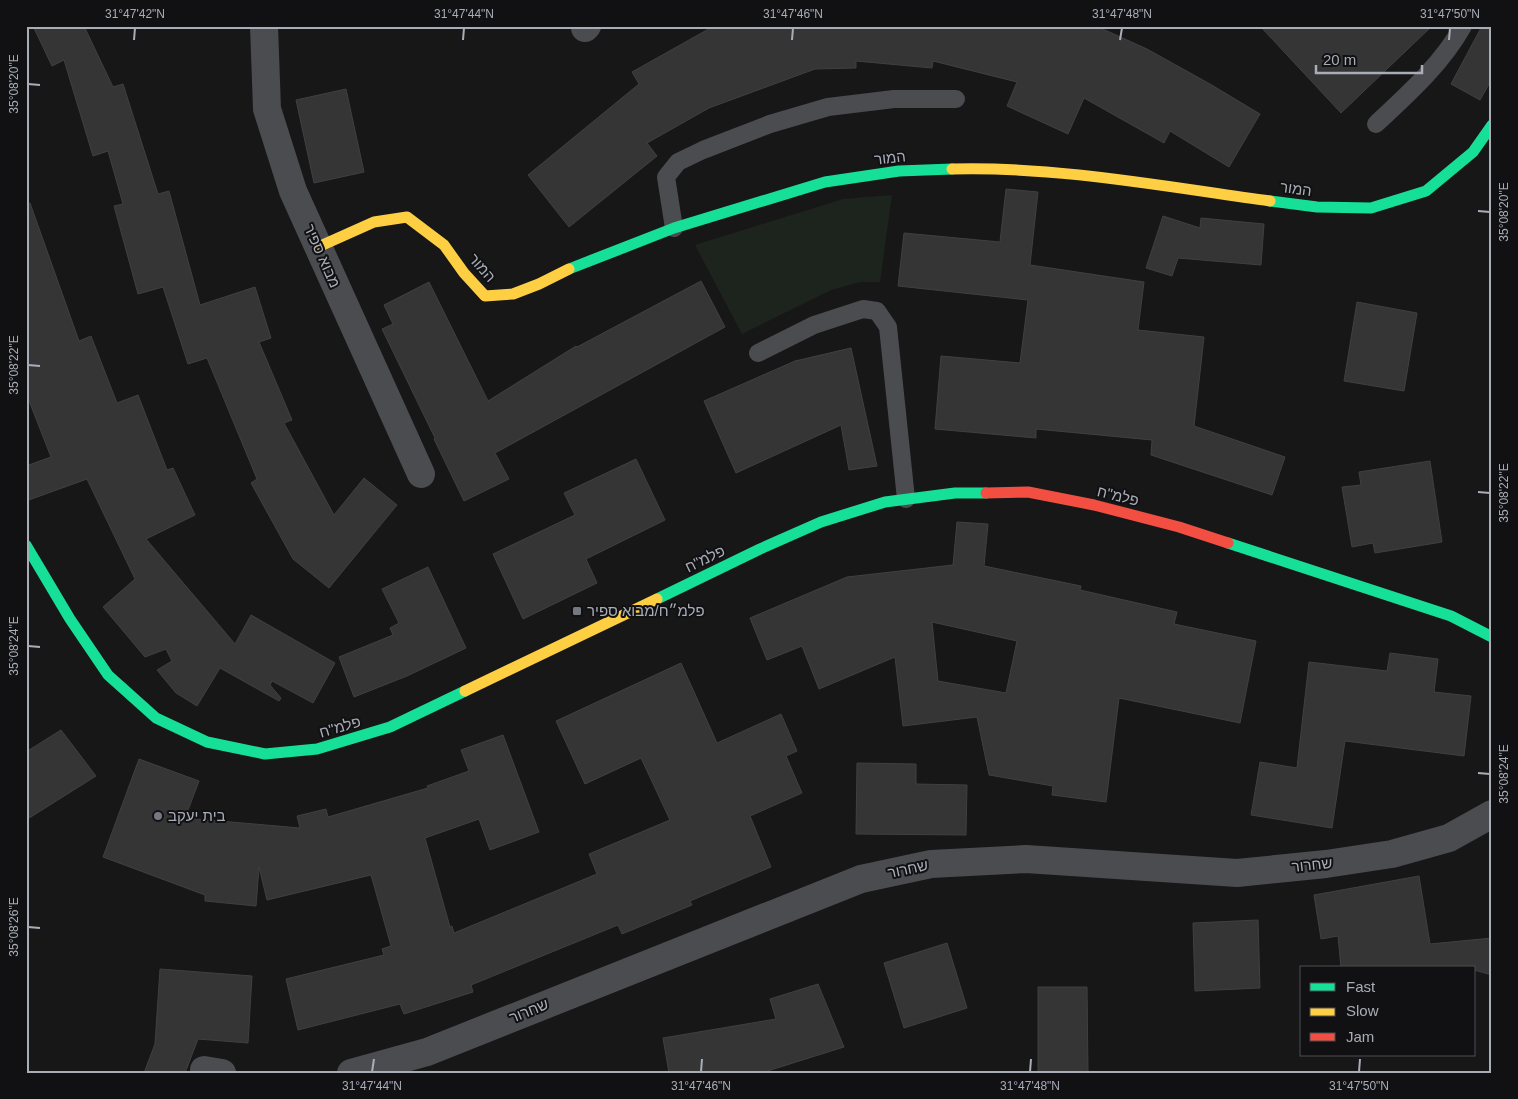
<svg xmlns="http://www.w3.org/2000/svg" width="1518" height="1099" viewBox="0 0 1518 1099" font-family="Arial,'Noto Sans Hebrew',sans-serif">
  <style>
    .green { fill: #1d241e }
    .building { fill: #353536; stroke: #3f4043; fill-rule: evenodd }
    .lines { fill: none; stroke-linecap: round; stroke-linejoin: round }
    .lane { stroke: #4b4c50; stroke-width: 18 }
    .street { stroke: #4b4c50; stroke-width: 28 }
    .fast { stroke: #16e098; stroke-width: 11 }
    .slow { stroke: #ffcf43; stroke-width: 11 }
    .jam { stroke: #f24e42; stroke-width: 11 }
    .ticks { fill: none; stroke: #a8adb8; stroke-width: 2 }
    .poi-dot { fill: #757880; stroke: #111113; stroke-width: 2 }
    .labels { text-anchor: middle; stroke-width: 4; stroke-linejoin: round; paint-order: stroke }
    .street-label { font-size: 15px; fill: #a8adb8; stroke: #111113 }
    .poi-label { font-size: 15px; fill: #a8adb8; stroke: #111113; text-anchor: start }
    .neatline { fill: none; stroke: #a8adb8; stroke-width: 2 }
    .ticks-label { font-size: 12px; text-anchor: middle; fill: #a8adb8 }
  </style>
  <rect width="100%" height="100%" fill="#171717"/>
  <!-- green -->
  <polygon class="green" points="892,195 880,282 860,282 831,290 742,334 695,245 843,199"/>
  <!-- building -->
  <g class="building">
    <polygon points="33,26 84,26 113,87 123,84 158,194 169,191 200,305 255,287 271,338 259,342 292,420 284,423 334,515 364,478 397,505 329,588 293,559 251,483 257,479 207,358 188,364 163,287 138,294 114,206 123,204 108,151 93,156 64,60 52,66"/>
    <polygon points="714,26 1096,26 1147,49 1210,84 1260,114 1229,167 1170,131 1164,143 1084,98 1068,134 1007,106 1017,82 933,61 932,68 856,61 856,68 815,69 709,108 647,143 657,156 569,227 528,175 639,84 632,72"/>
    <polygon points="1260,26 1432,26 1341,113"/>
    <polygon points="1482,26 1492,26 1492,79 1480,100 1451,84"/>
    <polygon points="346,89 364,172 314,183 296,100"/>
    <polygon points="1006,189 1038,192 1030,265 1144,282 1138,330 1204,337 1194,426 1285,457 1272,495 1151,455 1152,440 1036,429 1036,438 935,429 941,356 1020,363 1028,300 898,286 904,233 1000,242"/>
    <polygon points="30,203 79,341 91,336 117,403 138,395 167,470 173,468 195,515 146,539 235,644 251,615 335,663 313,703 272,681 270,685 281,698 279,701 220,668 197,706 176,693 157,670 172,661 166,649 145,657 103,607 135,579 87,479 26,501 26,466 51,457 26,393 26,204"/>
    <polygon points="1163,216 1200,228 1201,218 1264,224 1261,265 1178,258 1172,276 1146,268"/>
    <polygon points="701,281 725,327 495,453 509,479 464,501 434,439 435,438 382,329 393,324 384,305 429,282 488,401 576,346 577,347"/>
    <polygon points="1357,302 1417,313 1404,391 1344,381"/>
    <polygon points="851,348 877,466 849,470 841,425 736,473 704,401 795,361"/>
    <polygon points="636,459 665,520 586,559 597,583 523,619 493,554 575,515 564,493"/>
    <polygon points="1430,461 1442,542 1375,553 1373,543 1352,547 1342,487 1361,485 1359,472"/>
    <path d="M957,522L988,524L984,566L1081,586L1080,590L1177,612L1174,624L1256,641L1240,723L1119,698L1106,802L1052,795L1053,786L989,775L977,717L903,726L895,657L819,689L802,646L767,660L750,618L847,577L953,565ZM932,622L1017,641L1006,693L938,681Z"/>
    <polygon points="428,567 466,648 407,676 354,697 339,657 393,635 390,628 399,623 382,589"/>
    <polygon points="1390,653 1438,659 1434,692 1471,696 1464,756 1345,741 1332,828 1251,815 1260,762 1297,768 1309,662 1387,671"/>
    <polygon points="681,663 717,743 781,714 797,751 786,756 802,793 750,816 771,867 690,901 692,905 622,934 618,925 471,985 473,992 404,1014 400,1004 298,1030 286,979 384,955 382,949 391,946 371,875 267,900 259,867 256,906 205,901 205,895 103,857 139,759 199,781 185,818 300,828 297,816 326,809 328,817 428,788 427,786 469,771 461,750 503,735 539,832 490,850 479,819 425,838 450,927 452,926 454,933 597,874 589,854 670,820 641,758 585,784 556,721"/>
    <polygon points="61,730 96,776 26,820 26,752"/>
    <polygon points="857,763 916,764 916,784 967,785 966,835 856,834"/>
    <polygon points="1419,876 1430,944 1492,938 1492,975 1474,970 1474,968 1341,968 1338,936 1321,939 1314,895"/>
    <polygon points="1258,920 1260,988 1195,991 1193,923"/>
    <polygon points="947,943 967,1008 904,1028 884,963"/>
    <polygon points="160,969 252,976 248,1043 198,1039 185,1073 144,1073 155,1044"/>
    <polygon points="818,984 844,1047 761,1073 669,1073 663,1038 776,1019 770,999"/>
    <polygon points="1038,987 1087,987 1088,1073 1038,1073"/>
  </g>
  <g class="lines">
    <!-- lane -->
    <g class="lane">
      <path d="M1376,124C1408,94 1441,65 1463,26"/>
      <polyline points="674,228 666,177 678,162 703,150 770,124 828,107 894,99 956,99"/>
      <polyline points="758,353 814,325 863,309 877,311 888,327 906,499"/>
    </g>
    <!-- street -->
    <g class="street">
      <polyline points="264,26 267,109 293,191 421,474"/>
      <polyline points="585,28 587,26"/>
      <polyline points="204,1070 222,1073"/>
      <polyline points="351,1073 427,1052 861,879 931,864 1026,859 1237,873 1326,864 1392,854 1449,838 1492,814"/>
    </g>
    <!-- fast -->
    <g class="fast">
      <polyline points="1270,201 1317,207 1371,208 1426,191 1473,152 1492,125"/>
      <polyline points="569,269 674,228 825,182 899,171 952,169"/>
      <polyline points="1228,543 1451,616 1492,637"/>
      <polyline points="26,545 70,619 108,675 156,718 207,742 265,754 317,749 390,727 465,691"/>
      <polyline points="657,599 760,549 821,522 885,502 955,493 986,493"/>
    </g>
    <!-- slow -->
    <g class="slow">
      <path d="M952,169C1056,166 1167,187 1270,201"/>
      <polyline points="318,247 374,222 407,217 444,245 464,273 485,296 513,294 539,284 569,269"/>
      <polyline points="465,691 657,599"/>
    </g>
    <!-- jam -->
    <polyline class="jam" points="986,493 1028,492 1094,505 1179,527 1228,543"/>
  </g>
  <!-- ticks -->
  <path class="ticks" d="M134,40L135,28M463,40L464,28M792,40L793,28M1120,40L1122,28M1449,40L1450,28M28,84L40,85M1478,211L1490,212M28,365L40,366M1478,492L1490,493M28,646L40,647M1478,773L1490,774M28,927L40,928M372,1072L374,1059M701,1072L702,1059M1030,1072L1031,1059M1359,1072L1360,1059"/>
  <!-- markers -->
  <g class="poi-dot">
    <rect x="572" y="606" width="10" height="10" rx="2.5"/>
    <circle cx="158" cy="816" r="5"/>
  </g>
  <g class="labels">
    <!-- street labels -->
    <g class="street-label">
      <text transform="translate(890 158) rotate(-6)" y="5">המור</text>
      <text transform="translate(1296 189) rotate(8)" y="5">המור</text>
      <text transform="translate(322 256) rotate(66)" y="5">מבוא ספיר</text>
      <text transform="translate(482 268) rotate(49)" y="5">המור</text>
      <text transform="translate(1118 496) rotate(14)" y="5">פלמ"ח</text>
      <text transform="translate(705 559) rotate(-26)" y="5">פלמ"ח</text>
      <text transform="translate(340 727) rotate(-16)" y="5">פלמ"ח</text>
      <text transform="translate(1312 865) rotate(-6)" y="5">שחרור</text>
      <text transform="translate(908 869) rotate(-12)" y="5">שחרור</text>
      <text transform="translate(529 1011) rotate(-22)" y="5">שחרור</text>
    </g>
    <!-- poi labels -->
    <g class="poi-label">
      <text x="587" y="616">פלמ״ח/מבוא ספיר</text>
      <text x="168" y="821">בית יעקב</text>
    </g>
  </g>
  <!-- border -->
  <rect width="1518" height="1099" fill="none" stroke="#111113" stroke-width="55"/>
  <!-- legend -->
  <rect x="1300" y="966" width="175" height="90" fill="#111113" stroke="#4d4f55"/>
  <rect x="1310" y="983" width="25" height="8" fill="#16e098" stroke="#4d4f55"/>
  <text x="1346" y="992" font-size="15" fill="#a8adb8">Fast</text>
  <rect x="1310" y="1008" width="25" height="8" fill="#ffcf43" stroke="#4d4f55"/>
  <text x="1346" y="1016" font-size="15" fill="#a8adb8">Slow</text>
  <rect x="1310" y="1033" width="25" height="8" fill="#f24e42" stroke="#4d4f55"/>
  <text x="1346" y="1042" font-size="15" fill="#a8adb8">Jam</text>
  <!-- scale -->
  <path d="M1316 65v8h106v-8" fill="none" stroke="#a8adb8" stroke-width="2.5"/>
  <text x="1323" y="65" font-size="15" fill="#a8adb8" stroke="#111113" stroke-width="4" paint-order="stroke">20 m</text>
  <rect x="28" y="28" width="1462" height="1044" class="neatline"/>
  <g class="ticks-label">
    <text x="135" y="18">31°47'42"N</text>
    <text x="464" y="18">31°47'44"N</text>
    <text x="793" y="18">31°47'46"N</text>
    <text x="1122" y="18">31°47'48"N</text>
    <text x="1450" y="18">31°47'50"N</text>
    <text transform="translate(14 84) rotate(-90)" y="4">35°08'20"E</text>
    <text transform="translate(1504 212) rotate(-90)" y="4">35°08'20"E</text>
    <text transform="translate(14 365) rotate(-90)" y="4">35°08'22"E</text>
    <text transform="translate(1504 493) rotate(-90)" y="4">35°08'22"E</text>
    <text transform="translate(14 646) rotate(-90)" y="4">35°08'24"E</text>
    <text transform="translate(1504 774) rotate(-90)" y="4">35°08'24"E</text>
    <text transform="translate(14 927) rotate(-90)" y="4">35°08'26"E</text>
    <text x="372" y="1090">31°47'44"N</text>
    <text x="701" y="1090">31°47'46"N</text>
    <text x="1030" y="1090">31°47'48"N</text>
    <text x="1359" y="1090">31°47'50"N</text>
  </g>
</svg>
